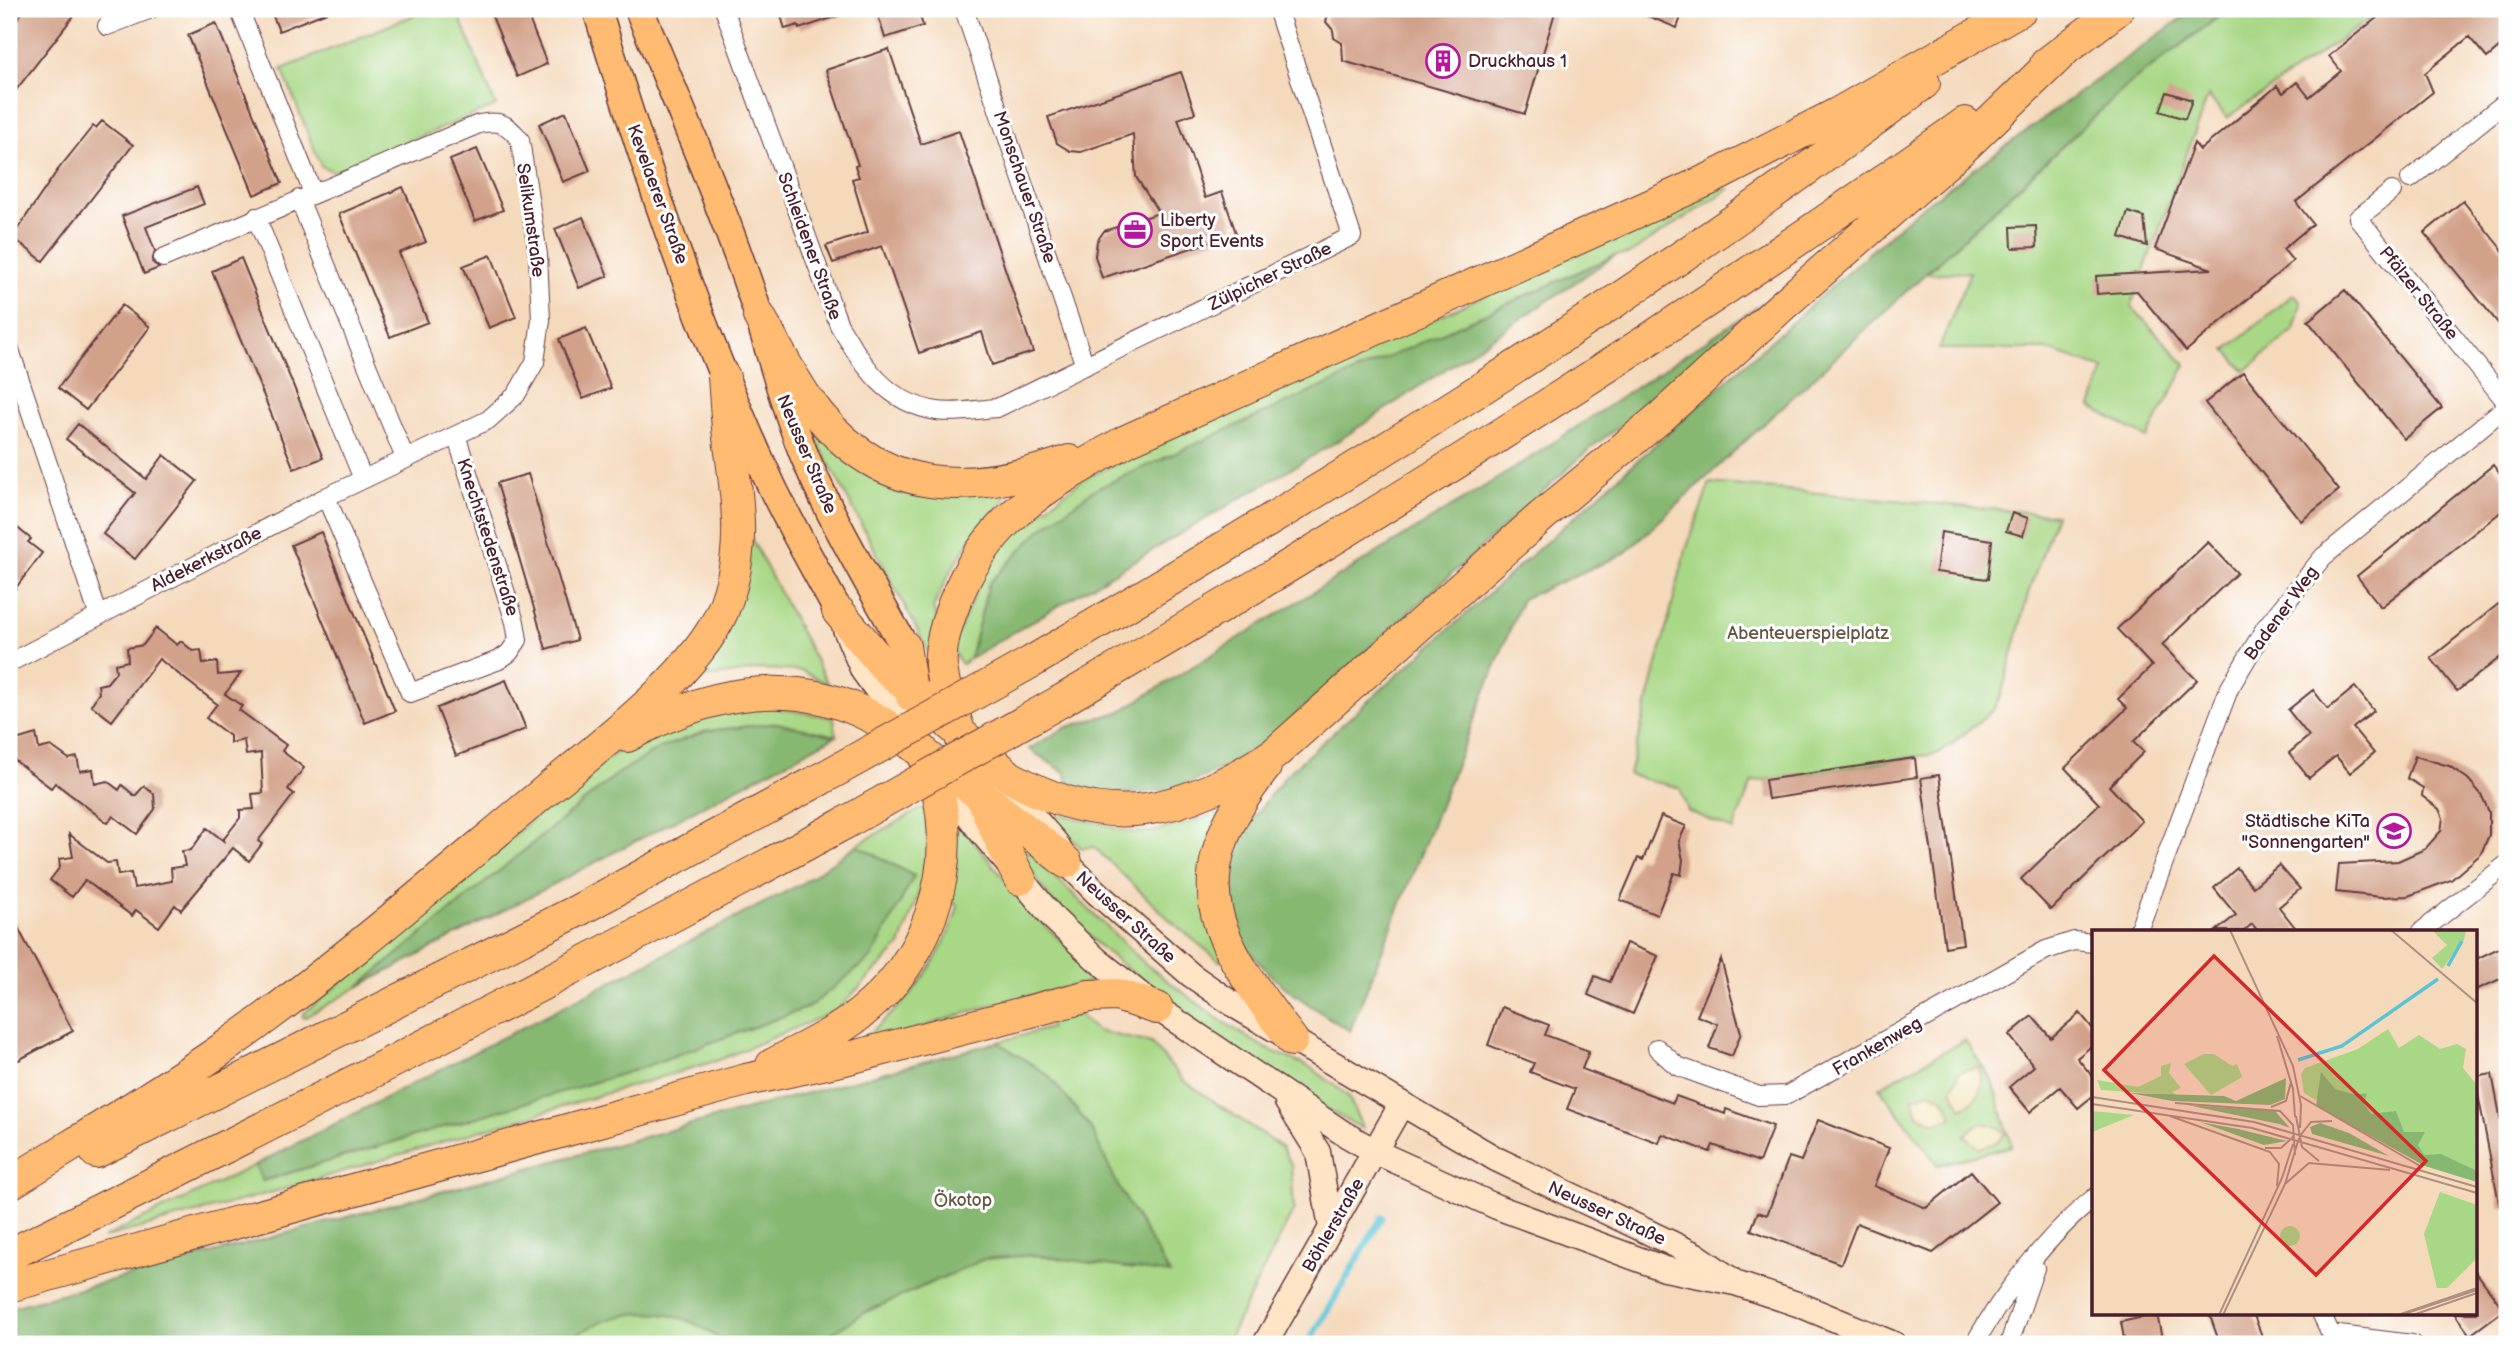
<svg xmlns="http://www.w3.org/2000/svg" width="2516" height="1353" font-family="'Balsamiq Sans',sans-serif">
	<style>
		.green { fill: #a8d785; stroke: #797b58; stroke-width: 2 }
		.forest { fill: #86b872; stroke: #686c4e; stroke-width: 2 }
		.sand { fill: #eeda9e; stroke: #9c7c64; stroke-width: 2 }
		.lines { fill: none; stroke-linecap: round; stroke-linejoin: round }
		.stream { stroke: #5ac4d5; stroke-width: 7 }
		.building { fill: #d1a189 }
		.street-casing { stroke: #643b41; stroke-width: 20 }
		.secondary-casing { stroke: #643b41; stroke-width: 27 }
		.primary-casing { stroke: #643b41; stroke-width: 31 }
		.highway-casing { stroke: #643b41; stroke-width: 34 }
		.street { stroke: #fff; stroke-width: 18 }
		.secondary { stroke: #ffe4c6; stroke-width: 24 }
		.primary { stroke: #febb71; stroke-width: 28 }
		.highway { stroke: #febb71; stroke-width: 32 }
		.highway-bridge-casing { stroke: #643b41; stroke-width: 34; stroke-linecap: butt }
		.highway-bridge { stroke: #febb71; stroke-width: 32 }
		.labels { text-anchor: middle; stroke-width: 6; stroke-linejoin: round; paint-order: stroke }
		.poi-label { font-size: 18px; fill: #4a1f2b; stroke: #fff; text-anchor: start }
		.street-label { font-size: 18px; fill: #4a1f2b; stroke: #fff }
		.park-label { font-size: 18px; fill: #665646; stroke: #fff }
		.inset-river { fill: none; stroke: #5ac4d5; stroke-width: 3.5 }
		.inset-road { fill: none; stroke: #b08f81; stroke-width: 2 }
		.view { fill: #d62828; fill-opacity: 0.15; stroke: #d62828; stroke-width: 3.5 }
		.inset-edge { fill: none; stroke: #4a1f2b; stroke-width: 3.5 }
	</style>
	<rect width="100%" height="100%" fill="#fff"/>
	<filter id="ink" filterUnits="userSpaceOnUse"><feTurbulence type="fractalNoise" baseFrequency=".0143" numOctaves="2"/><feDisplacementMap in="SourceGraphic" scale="14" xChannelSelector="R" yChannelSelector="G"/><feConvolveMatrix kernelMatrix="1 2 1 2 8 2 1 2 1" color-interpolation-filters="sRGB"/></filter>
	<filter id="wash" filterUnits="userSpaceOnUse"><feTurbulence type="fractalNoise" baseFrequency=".00686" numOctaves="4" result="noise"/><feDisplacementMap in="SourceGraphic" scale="28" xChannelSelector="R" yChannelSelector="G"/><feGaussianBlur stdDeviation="1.57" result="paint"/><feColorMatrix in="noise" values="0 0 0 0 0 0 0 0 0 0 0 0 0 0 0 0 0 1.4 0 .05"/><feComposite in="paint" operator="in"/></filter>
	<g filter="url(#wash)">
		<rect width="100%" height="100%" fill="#f4d9bb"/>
		<path class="green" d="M429,9H456L496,106L334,172L321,166L282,69Z
			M2229,9H2384L2227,118L2208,96L2131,306L2186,365L2147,438L2091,407L2104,369L2045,349H1939L1970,272L1926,274L2129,84Z
			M1718,189H1729L1629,254L1616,255L1093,490L989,583L970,658L962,664L951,649L995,547L1083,479Z
			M2294,294L2301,303L2294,330L2245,371L2226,350Z
			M820,428L840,450L1003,491L1006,498C974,532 951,564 933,608L937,619L931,656L813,433Z
			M1710,483L2056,515L2028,594L2002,693L1993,710L1940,753L1752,782L1733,830L1688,811L1680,788L1629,775L1686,550Z
			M751,538L828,684L802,671L760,669L686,681Z
			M753,704L834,718L836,736L777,723L707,731L658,749L616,775L358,987L304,1018L302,1015L601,761L676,723Z
			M926,806L928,867L900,946L836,1011L719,1060L280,1190L103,1238L255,1165L263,1181L635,1070L809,1007L914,876L857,845Z
			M1223,812L1221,962L1173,923L1094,847L1081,848L1055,820L1057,814C1082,819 1097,822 1121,830C1147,839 1197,820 1223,812Z
			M958,821L1032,914L1103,979L985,1007L844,1052C900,1013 937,973 958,907L951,899Z
			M1021,848L1032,854L1144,963L1217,1018L1265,1048L1312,1068L1348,1096L1363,1129L1298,1094L1194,1023L1104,950L1052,902L1020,854Z
			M1076,1012L1097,1031L1151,1043L1184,1081L1281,1147L1291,1164L1294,1209L1226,1344H9V1308L1050,1028V1018Z
			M1965,1040L1992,1081L2012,1146L1938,1165L1879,1087Z"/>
		<path class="forest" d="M2194,9L2218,17L2129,84L1624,554L1522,599L1350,1031C1324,1015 1297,998 1274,978C1261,967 1254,952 1239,943C1223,858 1235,838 1288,773L1915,212Z
			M1616,255L1341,439L970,658L989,583L1039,531L1093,490Z
			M1802,277L1669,391L1593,446L1269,739C1198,787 1158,802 1072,789L1064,772L1029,749L1067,727L1119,712L1521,464Z
			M777,723L836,736L358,987L616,775L658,749L707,731Z
			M857,845L914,876L872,957L809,1007L635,1070L262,1181L255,1165L801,884Z
			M998,1042L1048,1075L1091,1128L1119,1188L1170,1274L1035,1255L984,1259L864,1313L815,1344H724C678,1300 610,1306 564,1344H9V1308Z"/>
		<path class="sand" d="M1978,1066C1986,1085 1981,1100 1961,1108L1952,1090L1959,1072Z
			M1929,1092L1944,1098L1953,1117L1936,1123L1918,1115L1912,1098Z
			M1985,1123L2000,1128L2006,1134L1998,1142L1980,1148L1964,1136L1976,1125Z"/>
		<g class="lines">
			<path class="stream" d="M1308,1344L1382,1217"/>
		</g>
		<g id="blocks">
			<path class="building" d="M25,9H79L9,99V29Z
				M270,9H332V10L279,31Z
				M489,9H525L547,64L517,77Z
				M779,9H849L850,12L799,29L798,25L785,29Z
				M876,9H918L923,26L885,38Z
				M1329,9H1556L1525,114L1343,61L1342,43L1334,38L1333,30L1326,22Z
				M1631,9H1684L1677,28Z
				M2388,9H2507V41L2487,58L2469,37L2425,73L2433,92L2296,202L2313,224L2283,249L2293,261L2186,351L2137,291L2097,294L2096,276L2212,269L2155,249L2194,143L2200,150L2277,86L2283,93L2297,82L2309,97L2341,71L2329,56Z
				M216,23L282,183L254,195L188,35Z
				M889,49L921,144L959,131L1033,352L992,365L982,332L919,353L882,246L833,263L826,246L868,232L852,179L859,177L855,166L858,165L826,70Z
				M1181,72L1195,113L1178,119L1196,170L1205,198L1222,192L1236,233L1102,278L1095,256L1097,241L1104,231L1159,213L1136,177L1133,134L1081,152L1070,151L1057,143L1048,117Z
				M2167,92L2192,100L2185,119L2160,111Z
				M566,112L590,171L563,182L539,124Z
				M102,121L133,145L43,261L12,237L57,171L93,126L96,128Z
				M477,149L503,210L475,221L450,160Z
				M197,187L204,204L146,227L155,251L152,262L159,268L144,274L122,216Z
				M403,187L426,242L399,253L428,322L390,337L339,214Z
				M2463,201L2507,256V334L2424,233Z
				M2128,212L2144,217L2147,246L2120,237Z
				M583,217L608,276L579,288L555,229Z
				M2036,226L2037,247L2012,248L2011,227Z
				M491,255L516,317L489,328L463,266Z
				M241,258L323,458L294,469L212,271Z
				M2345,290L2442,408L2404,439L2308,321Z
				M122,305L150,327L86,410L58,388Z
				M586,328L611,388L583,399L559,339Z
				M2243,372L2339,490L2301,521L2205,403Z
				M78,424L146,479L164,455L197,481L135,559L103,534L135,493L66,439Z
				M2493,465L2507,483V507L2381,607L2357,576Z
				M528,474L577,640L546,649L497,483Z
				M2012,513L2028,518L2023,536L2006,531Z
				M9,521L31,539L28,542L42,553L9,597Z
				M321,532L395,711L365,723L291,545Z
				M1941,532L1992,540L1988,579L1936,572Z
				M2208,542L2237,573L2162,645L2197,680L2133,742L2144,752L2109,786L2142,821L2051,910L2021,879L2099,804L2065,768L2127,708L2118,699L2152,666L2117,629Z
				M2507,597V652L2457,691L2431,658Z
				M156,628L177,645L181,641L193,651L201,650L203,664L217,662L218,675L241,673L225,694L242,706L239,710L286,745L282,751L304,768L288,789L294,794L258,841L262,844L249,861L233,848L181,910L175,905L159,927L136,910L132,916L85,880L72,897L50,880L60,867L59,859L73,857L69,834L107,863L116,862L118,875L131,873L134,888L172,881L171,868L185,866L182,851L191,850L207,828L225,842L223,840L240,818V810L254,809L252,794L263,793L261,753L246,755L244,740L230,743V736L206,718L217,704L159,659L112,721L91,705L99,693L98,685L107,683L116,672L115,664L128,661L127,648L143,645Z
				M506,680L526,729L456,756L437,708Z
				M2355,687L2374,711L2353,728L2374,753L2350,773L2336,756L2309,778L2289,753L2309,736L2288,710L2313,690L2328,709Z
				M36,734L39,749L51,746L69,759L77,757L80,771L93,769L95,784L107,781L119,790L122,785L135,796L144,786L154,794L155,809L137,834L113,816L108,823L55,783L51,788L9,756V742Z
				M2415,756L2449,766L2468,779L2481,794L2489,812V835L2481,854L2451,880L2408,896L2381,897L2336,892L2339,864L2398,861L2425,849L2441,831L2443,818L2439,809L2422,796L2423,788L2407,778Z
				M1915,758L1917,777L1768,799L1765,780Z
				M1939,775L1963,944L1945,947L1921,778Z
				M1661,816L1686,826L1679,841L1683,860L1681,875L1674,873L1657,915L1620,900L1638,858L1643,860Z
				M2279,865L2300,889L2279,907L2298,931H2258L2252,924L2244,931H2216L2236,915L2214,888L2237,868L2253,887Z
				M9,911L73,1031L9,1065Z
				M1626,943L1658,956L1633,1014L1588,995L1595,976L1610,982Z
				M2507,944V976L2476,990V959Z
				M1721,959L1741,1033L1732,1056L1709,1048L1718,1024L1697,1016Z
				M1502,1007L1549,1025L1545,1035L1589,1051L1582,1069L1673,1103L1676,1096L1725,1114L1726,1109L1773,1126L1759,1162L1713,1145L1710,1152L1662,1134L1659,1143L1567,1109L1575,1089L1530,1072L1534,1063L1488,1045Z
				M2080,1013L2094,1030V1044L2077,1058L2094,1078V1095L2078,1108L2060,1087L2030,1112L2009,1087L2034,1066L2009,1035L2032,1016L2051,1038Z
				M2492,1074L2507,1152V1207L2500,1208L2476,1084V1077Z
				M1818,1120L1889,1148L1874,1186L1926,1208L1971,1171L1997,1202L1933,1253L1857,1223L1841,1264L1751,1230L1758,1212L1767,1215L1789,1157L1801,1161Z
				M2476,1272L2504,1310L2470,1335L2454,1313H2476Z
				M2209,1313H2253L2265,1344H2220Z
				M2157,1314L2163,1344H2125L2121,1322Z"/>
		</g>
	</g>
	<g filter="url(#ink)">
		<use href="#blocks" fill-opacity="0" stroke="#643b41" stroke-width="2"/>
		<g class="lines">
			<g class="street-casing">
				<path id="street" d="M239,9L313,193
					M724,9L839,325C864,366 886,403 937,411C956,414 979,409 997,408L1352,236L1277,9
					M964,9L1085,366
					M107,26L151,9
					M2410,179L2507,101
					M2392,191L2358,218L2507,403
					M299,199L405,458
					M256,217L363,479
					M9,347L98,614
					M326,497L410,693L499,660L509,653L518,640L515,622L456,435
					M9,663L326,497L488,420L516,395L535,362L541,320L538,255L520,140C507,123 499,120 479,124L163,258
					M2138,931L2229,689L2265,628L2323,557L2507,406
					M2422,931L2507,864
					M1657,1048L1677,1066L1759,1096L1787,1095L2046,950L2074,941L2094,943
					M2321,1313L2331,1334L2412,1344
					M1974,1344C2003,1294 2048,1234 2094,1198
					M2009,1344L2035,1268"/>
			</g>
			<g class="secondary-casing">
				<path id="secondary" d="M845,629L863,671L912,738
					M935,770L977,827L1055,920L1096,959L1157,1008L1343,1133L1376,1152L1497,1207L1665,1269L1735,1283L1800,1305L1894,1344
					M995,773L1056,843L1066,862L1097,893L1191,975L1237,1007L1496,1159L1696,1255L1732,1280
					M1287,1102L1318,1152L1331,1228
					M1265,1344L1401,1105"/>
			</g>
			<g class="primary-casing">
				<path id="primary" d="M597,9C646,171 701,335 773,489C793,530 816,570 838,611
					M639,9C681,110 725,212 759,316C774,364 786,411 805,457C833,523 870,584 904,646"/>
			</g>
			<g class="highway-casing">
				<path id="highway" d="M2046,64L2118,9
					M759,316C775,344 789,373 807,399C876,497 966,497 1069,461
					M838,611L884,666L1010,777C1110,834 1183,813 1274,754L1542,516L1662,416L1783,305L1963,148L2063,52
					M904,646L912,696
					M1033,661C1338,482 1642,296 1924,83
					M1061,701C1371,521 1673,332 1965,123
					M627,736C703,694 789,674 870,716C894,728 913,746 935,762C980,794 1023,827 1066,862
					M1265,767C1176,882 1214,938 1292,1040
					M1020,879C995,833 976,787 961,737C954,714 943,690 941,666C939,646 947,622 954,604C987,516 1049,485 1126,441L1712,178L1837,114L2021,9
					M772,1065C801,1049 833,1035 860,1014C926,962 956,877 939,795C936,779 927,765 922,750
					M96,1152L577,911L819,780
					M9,1184C81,1139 155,1096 225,1047C336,969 439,879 543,793C597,748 695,675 722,612C745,558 739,509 731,452C727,427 726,402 724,377
					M9,1255C290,1116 569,973 845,823
					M9,1286L746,1080L845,1059L1089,996L1117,995L1157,1008"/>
			</g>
			<use href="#street" class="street"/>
			<use href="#secondary" class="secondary"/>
			<use href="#primary" class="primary"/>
			<use href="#highway" class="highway"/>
			<g class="highway-bridge-casing">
				<path id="highway-bridge" d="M819,780L1033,661
					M845,823L1061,701"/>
			</g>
			<use href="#highway-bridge" class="highway-bridge"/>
		</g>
	</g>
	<defs>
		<g id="building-ring" transform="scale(1.75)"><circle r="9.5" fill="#fff" stroke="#b5179e" stroke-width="1.5"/><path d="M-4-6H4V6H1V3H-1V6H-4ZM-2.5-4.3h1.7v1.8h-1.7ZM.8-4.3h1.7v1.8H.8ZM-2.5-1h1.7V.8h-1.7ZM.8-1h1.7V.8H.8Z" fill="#b5179e"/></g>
		<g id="office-ring" transform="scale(1.75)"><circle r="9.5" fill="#fff" stroke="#b5179e" stroke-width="1.5"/><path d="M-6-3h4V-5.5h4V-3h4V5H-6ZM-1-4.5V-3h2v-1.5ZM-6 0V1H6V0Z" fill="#b5179e"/></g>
		<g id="school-ring" transform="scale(1.75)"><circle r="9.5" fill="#fff" stroke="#b5179e" stroke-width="1.5"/><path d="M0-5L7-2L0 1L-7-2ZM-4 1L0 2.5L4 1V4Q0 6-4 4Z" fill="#b5179e"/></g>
	</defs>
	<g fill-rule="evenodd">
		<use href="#building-ring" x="1443" y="61"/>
		<use href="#office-ring" x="1135" y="230"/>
		<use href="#school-ring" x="2394" y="831"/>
	</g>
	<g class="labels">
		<g class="poi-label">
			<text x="1468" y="67">Druckhaus 1</text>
			<text x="1160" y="226">Liberty<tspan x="1160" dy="21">Sport Events</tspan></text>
			<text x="2370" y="827" text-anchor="end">Städtische KiTa<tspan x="2370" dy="21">"Sonnengarten"</tspan></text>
		</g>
		<g class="street-label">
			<text transform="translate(1025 187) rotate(71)" y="6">Monschauer Straße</text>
			<text transform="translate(658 194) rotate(70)" y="6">Kevelaerer Straße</text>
			<text transform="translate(531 220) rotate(82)" y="6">Selikumstraße</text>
			<text transform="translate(810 246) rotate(70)" y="6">Schleidener Straße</text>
			<text transform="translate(1270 276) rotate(-26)" y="6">Zülpicher Straße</text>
			<text transform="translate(2419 293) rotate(51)" y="6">Pfälzer Straße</text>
			<text transform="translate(807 454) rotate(67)" y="6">Neusser Straße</text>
			<text transform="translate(488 537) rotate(72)" y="6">Knechtstedenstraße</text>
			<text transform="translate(206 559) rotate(-27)" y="6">Aldekerkstraße</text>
			<text transform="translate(2281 613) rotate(-54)" y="6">Badener Weg</text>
			<text transform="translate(1126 917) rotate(42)" y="6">Neusser Straße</text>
			<text transform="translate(1877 1046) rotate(-30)" y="6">Frankenweg</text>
			<text transform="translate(1607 1213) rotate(25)" y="6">Neusser Straße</text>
			<text transform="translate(1333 1225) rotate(-60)" y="6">Böhlerstraße</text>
		</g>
		<g class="park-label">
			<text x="1808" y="639">Abenteuerspielplatz</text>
			<text x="963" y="1206">Ökotop</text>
		</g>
	</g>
	<g transform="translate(2092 930)">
		<rect width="385" height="385" fill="#f4d9bb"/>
		<path d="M340,0H374L372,10L350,39L340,28L355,15ZM296,99L307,118L327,105L348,119L365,114L374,119L371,138L385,155V252L333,236L212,163L209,144L213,138L266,119ZM112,124H122L140,136L145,134L150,147L119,165L92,134ZM79,133L77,143L89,158L80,162L84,165L9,160L5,150L46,157L69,146V136ZM0,181L42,185L0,202ZM348,262L385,275V328L355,358H345L332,304ZM188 306a10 10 0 1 1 20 0a10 10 0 1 1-20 0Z" fill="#a8d785"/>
		<path d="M229,142L243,159L264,165L275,163L272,174L279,184L304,181L312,202H333L326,215L332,225L349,224L383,240L385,252L333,236L224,176ZM194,148L193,169L178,175L80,171L38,163L132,166L144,171ZM95,175L183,181L198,198L187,194ZM108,192L146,199L195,211L172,215ZM228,193L257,203L297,226L220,204L218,197Z" fill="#86b872"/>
		<path class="inset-river" d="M356,36L370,11M206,130L250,116L346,49"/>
		<path class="inset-road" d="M138,0L201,136L209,175L208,198M299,0L385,73M185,106L201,159L203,187M208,166L328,236M0,167L162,192L385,257M83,173L188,181L201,195L203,225M0,174L160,198L385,263M179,177L194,171L199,152M78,186L178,222L187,234L185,256M204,186L210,217L227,231M207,207L219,192L240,191M173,218H189L202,206M193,254L217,233L298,240M127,385L190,248L201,214M131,385L193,254L207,208M306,385L385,358M309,385L385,360M321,385L385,363"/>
		<path class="view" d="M122,26L334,231L224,345L12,140Z"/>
		<rect width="385" height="385" class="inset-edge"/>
	</g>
	<rect width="2516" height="1353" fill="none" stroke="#fff" stroke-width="35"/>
</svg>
